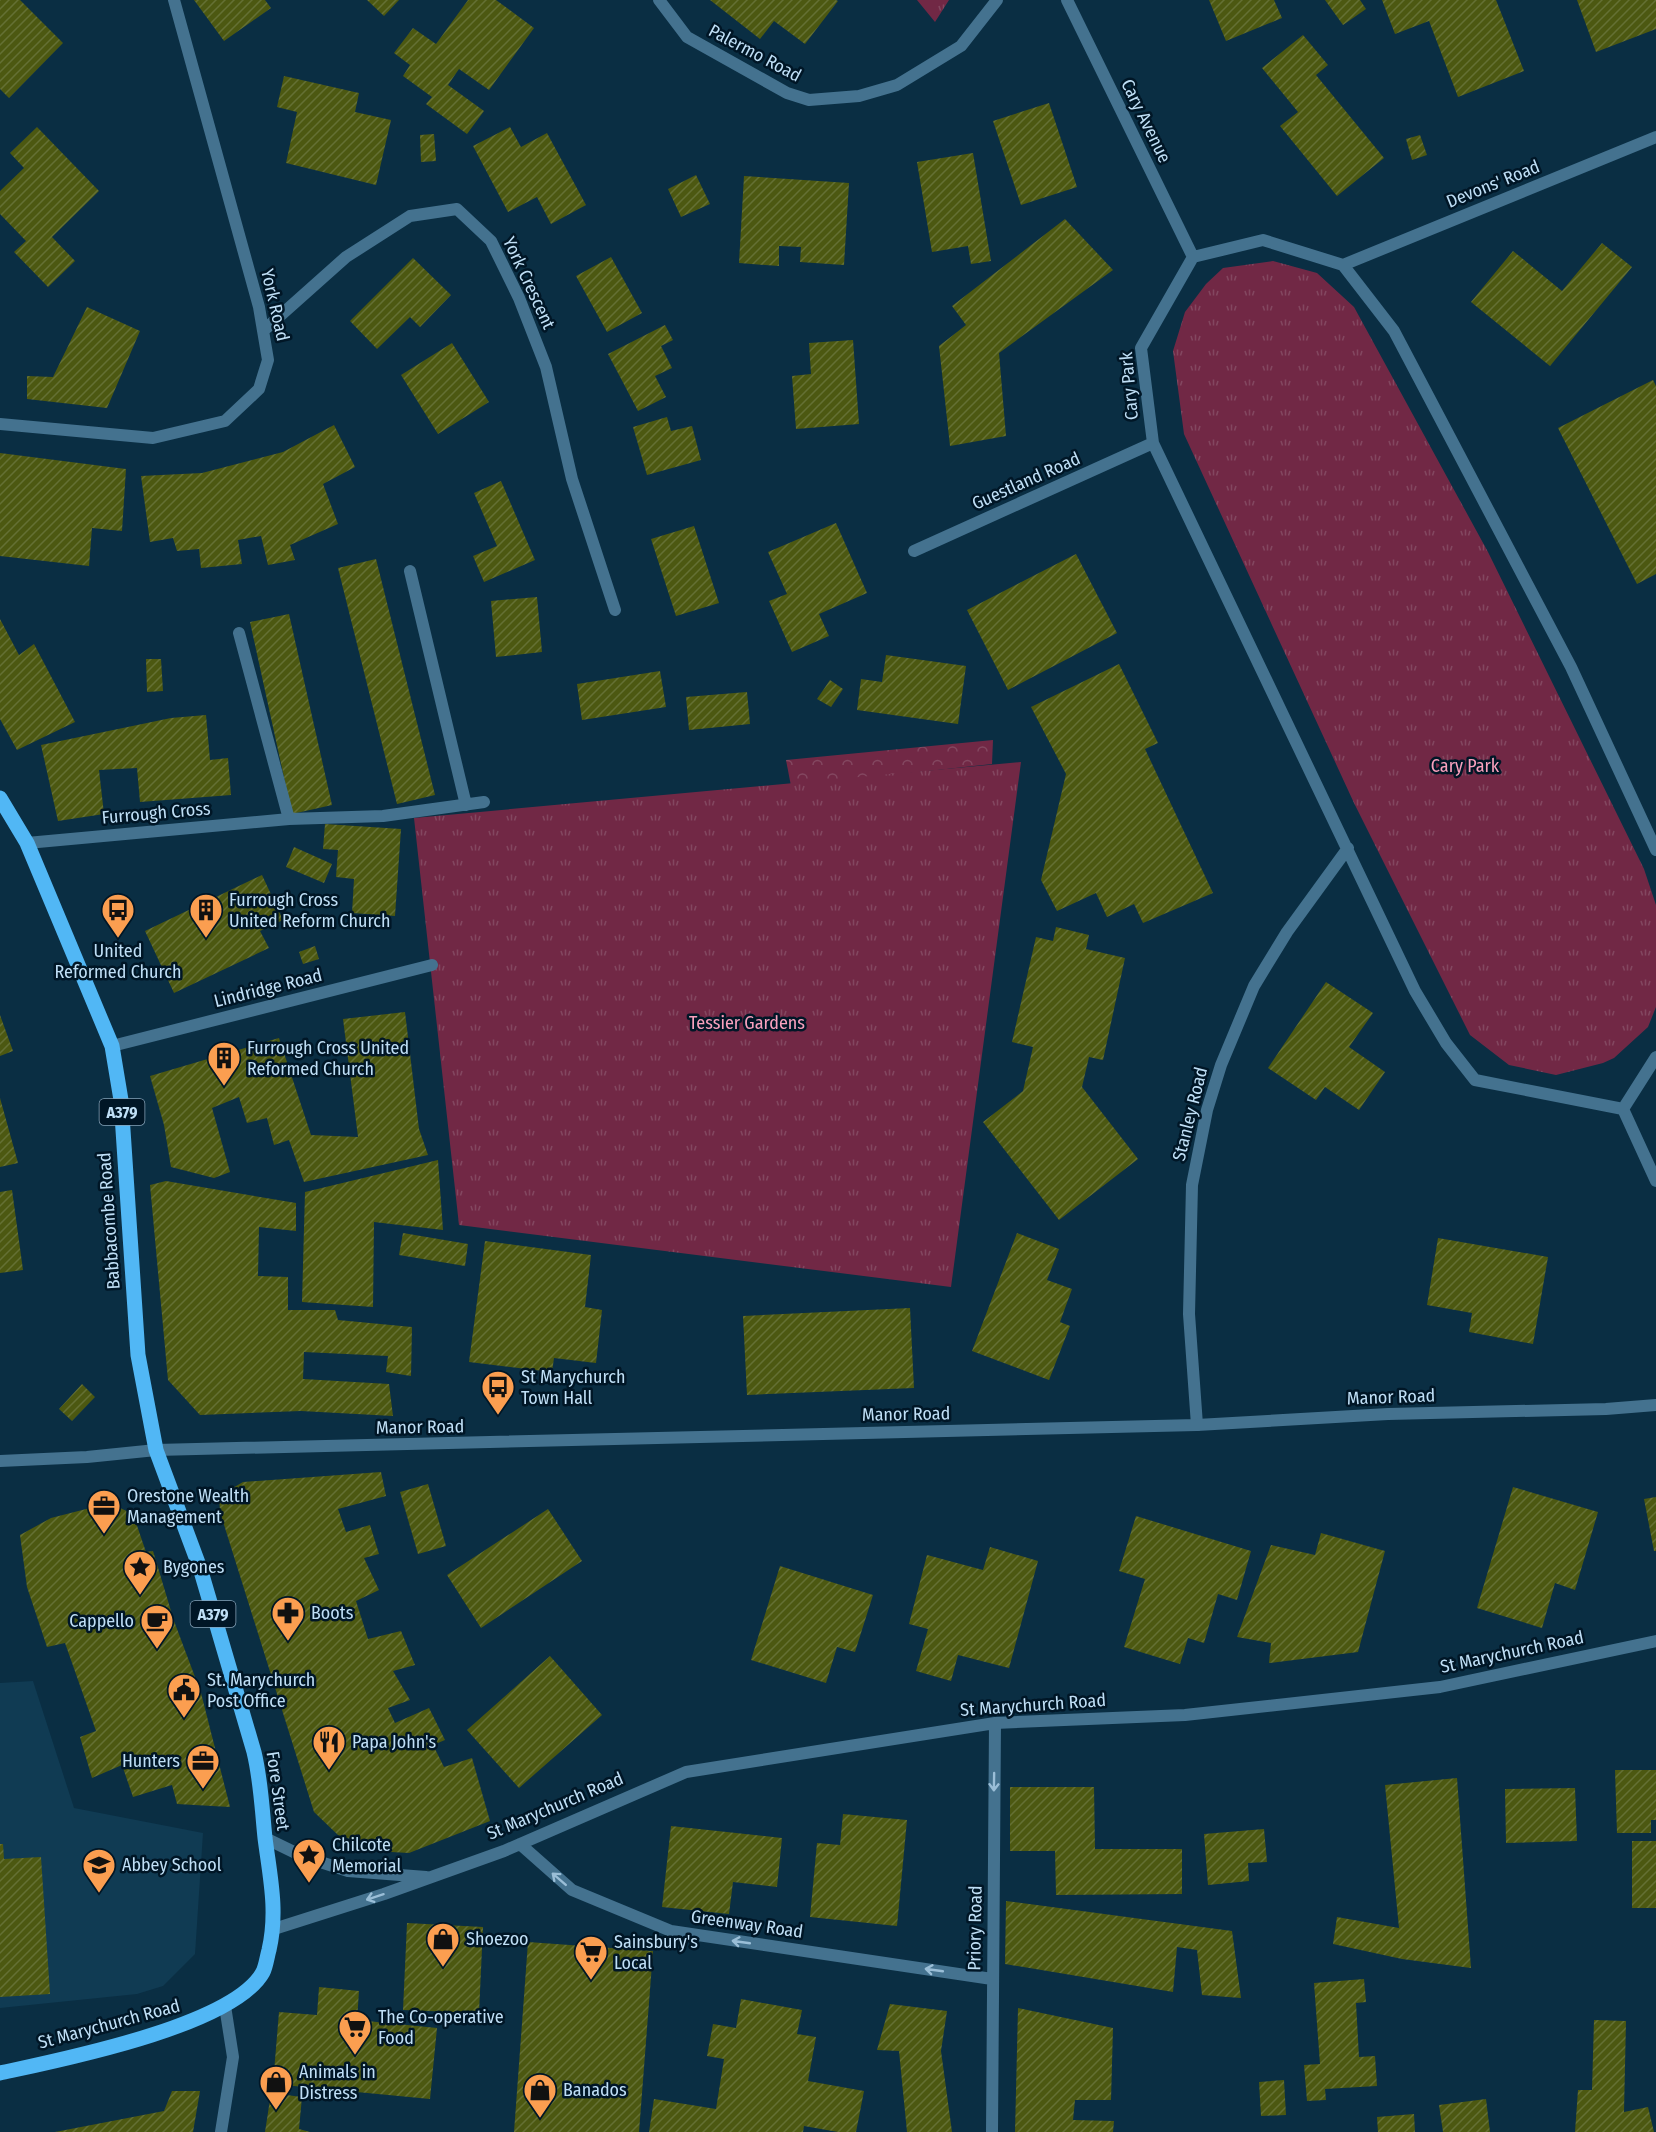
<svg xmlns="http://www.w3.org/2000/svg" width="1656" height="2132" font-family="'Fira Sans Condensed',sans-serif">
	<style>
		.built { fill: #103b53 }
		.forest { fill: url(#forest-crowns) }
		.park { fill: url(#park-tufts) }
		.building { fill: url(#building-hatch) }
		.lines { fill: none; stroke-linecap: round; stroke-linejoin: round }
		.minor { stroke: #44728f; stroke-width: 12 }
		.tertiary { stroke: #44728f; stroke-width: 12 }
		.primary { stroke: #51b7f5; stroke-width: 15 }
		.oneway { stroke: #9abed7 }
		.labels { text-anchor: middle; stroke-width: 5; stroke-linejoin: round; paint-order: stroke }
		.shield { fill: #001626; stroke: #86a3b8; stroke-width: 1.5 }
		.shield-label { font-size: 16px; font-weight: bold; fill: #bfdff6 }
		.street-label { font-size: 18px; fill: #bfdff6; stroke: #001626 }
		.park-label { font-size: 18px; fill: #f9a1be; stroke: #001626 }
		.poi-label { font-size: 18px; fill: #bfdff6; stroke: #001626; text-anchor: start }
	</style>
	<defs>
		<pattern id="forest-crowns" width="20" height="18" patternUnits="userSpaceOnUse" patternTransform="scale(1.5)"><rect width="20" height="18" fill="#712845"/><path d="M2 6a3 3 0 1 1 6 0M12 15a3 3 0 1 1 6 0" fill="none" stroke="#834760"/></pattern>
		<pattern id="park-tufts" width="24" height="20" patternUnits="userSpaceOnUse" patternTransform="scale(1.5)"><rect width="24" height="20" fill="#712845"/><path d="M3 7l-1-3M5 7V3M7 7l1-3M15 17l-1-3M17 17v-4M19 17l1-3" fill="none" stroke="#834760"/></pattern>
		<pattern id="building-hatch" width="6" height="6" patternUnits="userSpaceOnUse" patternTransform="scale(1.5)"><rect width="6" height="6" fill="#4c5811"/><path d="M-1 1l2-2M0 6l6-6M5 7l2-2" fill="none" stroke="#647034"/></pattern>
	</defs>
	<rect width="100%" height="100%" fill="#0a2e43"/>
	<path class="built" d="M33,1681L74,1808L203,1833L195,1954L163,1986L137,1994L0,2008V1683Z"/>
	<path class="forest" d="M993,740L992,764L791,786L786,760Z"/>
	<path class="park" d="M917,0H949L935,22Z
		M1273,261L1317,273L1354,307L1488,552L1644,869L1656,905V1007L1648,1027L1614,1058L1603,1063L1556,1075L1509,1065L1470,1035L1354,803L1184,434L1173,351L1185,312L1206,284L1223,268Z
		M1021,762L951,1287L459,1225L414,818Z"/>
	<path class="building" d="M0,0H20L63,43L9,98L0,89Z
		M194,0H265L271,8L224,41Z
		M367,0H399L384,16Z
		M468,0H496L534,28L489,90L459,69L448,85L484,111L467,134L426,104L432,97L403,76L410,65L394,53L413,28L436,44Z
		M710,0H836L838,1L805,44L774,21L760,39Z
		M1209,0H1274L1282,18L1226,41Z
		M1325,0H1360L1366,9L1343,25Z
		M1382,0H1496L1524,71L1458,97L1429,21L1395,34Z
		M1577,0H1656V29L1596,52Z
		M1303,35L1328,65L1316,75L1384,158L1337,196L1280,126L1298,112L1262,68Z
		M284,76L359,93L355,112L391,120L376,185L286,163L297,112L277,107Z
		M1049,103L1077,187L1021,205L993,121Z
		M37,127L99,191L52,237L75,261L48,287L14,252L26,241L0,214V191L24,168L10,153Z
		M510,127L521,147L547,133L586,205L551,224L537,197L508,212L473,146Z
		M434,134L436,161L421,162L420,135Z
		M1420,135L1427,155L1412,160L1406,139Z
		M973,153L991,261L971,264L968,246L932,252L917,162Z
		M696,175L710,204L681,217L668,189Z
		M744,176L849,183L844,265L800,262L801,247L779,246V266L739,263Z
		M1065,219L1113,270L999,353L1006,436L950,446L939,346L966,325L952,306Z
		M1602,243L1632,267L1550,366L1471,302L1513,251L1562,291Z
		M611,257L642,313L607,332L576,276Z
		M413,258L451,295L420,327L410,317L377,349L350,321Z
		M87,307L140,331L107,408L27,399V376L53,377Z
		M665,325L673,340L661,346L672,368L655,376L666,397L638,411L608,354Z
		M853,340L859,424L796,429L792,376L811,374L809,343Z
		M452,343L489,402L438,434L401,375Z
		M1653,380L1656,386V574L1637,584L1558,428Z
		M667,417L671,431L692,426L701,460L647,475L633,427Z
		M334,425L355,467L323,484L338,524L290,545L295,560L268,565L261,536L238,540L242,564L201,568L199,549L177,551L173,538L150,542L141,476L202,473L283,452Z
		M0,453L126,469L122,531L92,528L89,566L0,556Z
		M501,481L535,560L484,582L473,556L497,546L474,493Z
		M836,523L867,593L819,614L829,636L792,652L769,601L787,594L768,552Z
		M694,526L719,603L676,616L651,539Z
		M1076,554L1117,633L1008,690L967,610Z
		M376,559L435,795L397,804L338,568Z
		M537,597L542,652L496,657L491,601Z
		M289,614L332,805L292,814L250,622Z
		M0,619L19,655L34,644L75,722L17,750L0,719Z
		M886,655L966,666L958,724L857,710L861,679L882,682Z
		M146,659H161L163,691L147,692Z
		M1119,664L1158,743L1145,749L1213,893L1143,923L1134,904L1107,917L1096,893L1057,911L1041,880L1066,774L1031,707Z
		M660,671L666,707L582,720L577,684Z
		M830,680L843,689L831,707L817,699Z
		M747,692L750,724L689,730L686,697Z
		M206,715L210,760L228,758L231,795L140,802L137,768L99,770L104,814L58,821L41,745L171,718Z
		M325,824L401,829L395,916L352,913L354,879L336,877L338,850L323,849Z
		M294,847L332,864L324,883L286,867Z
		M262,875L283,920L260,931L269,948L174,993L145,931Z
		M1056,927L1089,935L1086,949L1125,958L1103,1060L1089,1057L1082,1087L1138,1159L1059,1220L983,1122L1023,1091L1033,1047L1012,1042L1036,937L1053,941Z
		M315,946L319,959L303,964L299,952Z
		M1326,982L1373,1013L1349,1047L1385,1072L1359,1110L1325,1087L1316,1100L1268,1068Z
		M405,1012L419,1129L428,1155L304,1182L289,1140L274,1145L267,1118L247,1123L239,1097L212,1108L230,1172L214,1178L171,1167L164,1125L150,1076L279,1038L311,1135L358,1137L343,1019Z
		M0,1015L13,1051L0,1056Z
		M0,1098L18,1163L0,1167Z
		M438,1160L443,1230L374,1222L373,1307L302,1302L305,1192Z
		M166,1181L296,1203V1231L259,1227L258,1276L288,1277V1310H335L338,1320L412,1327L411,1376L386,1372L388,1356L304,1352L303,1379L389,1384L393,1416L301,1411L200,1415L168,1380L150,1185Z
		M12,1190L23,1270L0,1273V1192Z
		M403,1233L468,1244L465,1266L399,1255Z
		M1017,1233L1059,1249L1047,1280L1072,1289L1060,1322L1070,1326L1049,1380L972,1351Z
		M1438,1238L1548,1257L1533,1344L1469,1332L1472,1313L1427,1305Z
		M485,1241L591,1255L585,1307L602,1310L596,1363L554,1358L552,1372L469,1362Z
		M910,1308L914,1388L747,1395L743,1316Z
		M82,1384L95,1397L72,1421L59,1409Z
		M381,1472L386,1496L338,1509L346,1532L370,1525L379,1554L364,1558L379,1590L356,1601L368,1639L401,1631L415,1665L393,1671L410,1700L388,1708L395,1723L429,1708L445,1740L433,1745L444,1767L472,1758L490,1821L409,1853L391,1852L338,1835L314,1812L220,1512L219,1496L243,1482Z
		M428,1484L446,1546L418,1554L400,1492Z
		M1513,1487L1598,1512L1575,1590L1555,1583L1542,1628L1477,1608Z
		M1656,1497V1551H1654L1644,1499Z
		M94,1507H118L133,1514L146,1552L153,1551L174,1621L201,1693L230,1807L177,1804L172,1785L133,1797L122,1765L92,1778L80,1737L96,1731L65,1643L47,1647L27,1587L20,1535L51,1518Z
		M548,1509L582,1561L481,1628L447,1575Z
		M1136,1516L1251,1551L1237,1600L1218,1594L1204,1643L1188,1638L1180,1664L1124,1647L1145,1579L1119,1571Z
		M1321,1533L1385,1551L1358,1652L1269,1663L1271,1643L1237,1637L1271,1545L1315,1555Z
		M990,1547L1038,1561L1009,1668L958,1655L951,1681L916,1671L928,1629L909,1624L927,1555L983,1570Z
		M780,1566L873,1595L855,1652L837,1647L826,1683L751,1660Z
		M550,1656L602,1715L519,1788L467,1730Z
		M1615,1770H1656V1820H1651V1833H1617Z
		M1457,1778L1471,1968L1402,1959L1333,1944L1337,1917L1399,1928L1385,1785Z
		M1010,1787H1094L1095,1849H1182V1894L1056,1895L1055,1851H1010Z
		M1575,1788L1577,1841L1506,1843L1505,1789Z
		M843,1814L907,1820L897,1926L810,1917L817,1843L840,1845Z
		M671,1826L782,1838L777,1887L733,1882L729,1914L662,1907Z
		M1264,1829L1267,1862L1248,1863L1249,1881L1208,1885L1204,1834Z
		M1632,1841H1656V1908H1632Z
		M0,1844H3L4,1859L41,1857L50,1994L0,1997Z
		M1006,1901L1232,1931L1241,1998L1202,1995L1197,1950L1177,1947L1173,1992L1005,1964Z
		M407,1923L483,1927L479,2013L403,2010Z
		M528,1942L653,1951L639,2132H514Z
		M1364,1979L1366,2002L1356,2003L1359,2057L1375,2056L1377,2086L1325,2089L1326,2100L1307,2101L1304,2065L1320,2064L1314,1983Z
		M319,1987L359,1991L357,2020L437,2028L430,2099L273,2084L279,2012L317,2015Z
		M741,1999L802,2010L797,2034L816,2037L808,2081L864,2091L856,2132H838L804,2126L803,2132H649L654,2099L716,2109L724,2059L707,2056L713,2024L736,2028Z
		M890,2004L947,2011L941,2051L952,2132H907L899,2051L877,2050Z
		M1018,2008L1113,2028L1111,2100H1075L1073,2120L1114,2121L1113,2132H1015Z
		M1594,2020L1626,2021L1624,2112L1648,2107L1654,2132H1575L1578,2090H1592Z
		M1284,2080L1286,2115L1261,2116L1259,2082Z
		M172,2091H200L193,2132H55L164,2111Z
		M271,2093L302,2097L299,2129L310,2132H265Z
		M1486,2099L1490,2132H1443L1439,2105Z
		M1414,2114L1415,2132H1378L1377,2117Z"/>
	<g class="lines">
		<path class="minor" d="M659,0L687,37L787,93L809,100L859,96L897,85L961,46L997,0
			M1067,0L1193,257
			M1343,265L1656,137
			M263,331L346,257L410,216L457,209L491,241L519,298L546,367L572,479L615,610
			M0,424L153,438L225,421L259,389L268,360L259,307L174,0
			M914,551L1153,443
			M410,571L466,805
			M239,633L289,819
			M27,843L289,819L383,816L484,802
			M112,1046L432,965
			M1623,1109L1475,1080L1446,1043L1415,991L1153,443L1141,348L1193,257L1263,240L1343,265L1394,331L1571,667L1656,850
			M1623,1109L1656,1181
			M1623,1109L1656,1057
			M1197,1425L1189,1314L1192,1185L1207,1110L1221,1065L1254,986L1287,932L1348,848
			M0,1461L87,1457L156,1450
			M265,1838L302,1856L348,1871L426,1877
			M520,1844L572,1890L671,1931L992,1979
			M274,1929L384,1894L504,1851L686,1772L995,1723L1185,1715L1440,1687L1656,1641
			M221,2132L233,2057L225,2006
			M992,2132L995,1723"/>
		<path class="tertiary" d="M156,1450L1197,1425L1388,1414L1606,1409L1656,1405"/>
		<path class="primary" d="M0,798L27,843L112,1046L121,1100L138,1355L156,1450L200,1568L254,1752C261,1781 262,1809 265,1838C270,1877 278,1911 269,1950C267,1957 266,1966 263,1972C233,2026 60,2060 0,2073"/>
	</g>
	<defs><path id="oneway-shaft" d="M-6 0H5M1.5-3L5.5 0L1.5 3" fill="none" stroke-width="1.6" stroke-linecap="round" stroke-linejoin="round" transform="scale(1.5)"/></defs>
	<g class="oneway">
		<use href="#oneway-shaft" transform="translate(994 1782) rotate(91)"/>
		<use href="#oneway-shaft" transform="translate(559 1879) rotate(-139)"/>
		<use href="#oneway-shaft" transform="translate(375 1897) rotate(162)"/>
		<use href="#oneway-shaft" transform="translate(741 1942) rotate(-172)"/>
		<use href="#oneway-shaft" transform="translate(934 1970) rotate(-172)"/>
	</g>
	<defs>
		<g id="bus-pin" transform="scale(1.725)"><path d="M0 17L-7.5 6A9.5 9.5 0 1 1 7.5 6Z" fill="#fb9e50" stroke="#001626"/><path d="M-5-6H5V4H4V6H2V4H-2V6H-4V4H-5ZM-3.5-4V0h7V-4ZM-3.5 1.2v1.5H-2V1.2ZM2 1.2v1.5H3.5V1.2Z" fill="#111"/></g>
		<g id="building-pin" transform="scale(1.725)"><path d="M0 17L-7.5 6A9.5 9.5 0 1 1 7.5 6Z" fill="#fb9e50" stroke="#001626"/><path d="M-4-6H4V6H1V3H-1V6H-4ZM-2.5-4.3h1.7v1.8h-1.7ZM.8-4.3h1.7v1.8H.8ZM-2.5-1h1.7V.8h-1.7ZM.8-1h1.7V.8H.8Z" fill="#111"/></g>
		<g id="office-pin" transform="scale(1.725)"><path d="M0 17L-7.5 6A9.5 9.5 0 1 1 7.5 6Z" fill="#fb9e50" stroke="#001626"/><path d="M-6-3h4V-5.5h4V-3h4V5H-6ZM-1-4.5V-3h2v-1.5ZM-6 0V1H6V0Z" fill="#111"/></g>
		<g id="sight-pin" transform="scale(1.725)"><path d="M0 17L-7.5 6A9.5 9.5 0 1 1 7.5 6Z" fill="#fb9e50" stroke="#001626"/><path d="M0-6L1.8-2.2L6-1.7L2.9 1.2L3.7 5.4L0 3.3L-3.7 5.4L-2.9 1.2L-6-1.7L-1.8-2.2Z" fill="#111"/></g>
		<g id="pharmacy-pin" transform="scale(1.725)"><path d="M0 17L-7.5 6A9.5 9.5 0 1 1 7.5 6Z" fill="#fb9e50" stroke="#001626"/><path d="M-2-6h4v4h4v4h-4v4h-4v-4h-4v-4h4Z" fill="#111"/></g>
		<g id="cafe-pin" transform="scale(1.725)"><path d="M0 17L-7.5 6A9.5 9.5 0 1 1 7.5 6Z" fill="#fb9e50" stroke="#001626"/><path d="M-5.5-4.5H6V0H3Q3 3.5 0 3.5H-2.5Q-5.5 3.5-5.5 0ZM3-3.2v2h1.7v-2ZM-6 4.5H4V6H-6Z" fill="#111"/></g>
		<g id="civic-pin" transform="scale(1.725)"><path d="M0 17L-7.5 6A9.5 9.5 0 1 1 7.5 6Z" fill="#fb9e50" stroke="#001626"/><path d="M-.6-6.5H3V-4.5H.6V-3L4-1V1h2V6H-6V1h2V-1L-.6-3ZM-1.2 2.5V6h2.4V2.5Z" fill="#111"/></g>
		<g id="restaurant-pin" transform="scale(1.725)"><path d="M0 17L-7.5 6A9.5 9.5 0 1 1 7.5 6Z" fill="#fb9e50" stroke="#001626"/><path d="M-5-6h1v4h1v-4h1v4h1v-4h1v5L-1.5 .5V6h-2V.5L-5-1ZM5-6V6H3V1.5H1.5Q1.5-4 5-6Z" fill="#111"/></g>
		<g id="school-pin" transform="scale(1.725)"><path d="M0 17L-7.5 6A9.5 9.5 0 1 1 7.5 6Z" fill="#fb9e50" stroke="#001626"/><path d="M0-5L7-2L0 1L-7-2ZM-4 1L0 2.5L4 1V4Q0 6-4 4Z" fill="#111"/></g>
		<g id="shop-pin" transform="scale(1.725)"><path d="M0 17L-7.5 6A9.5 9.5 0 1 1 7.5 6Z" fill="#fb9e50" stroke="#001626"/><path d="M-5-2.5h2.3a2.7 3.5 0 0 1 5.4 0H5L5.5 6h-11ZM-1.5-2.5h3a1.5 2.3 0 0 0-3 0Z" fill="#111"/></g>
		<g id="supermarket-pin" transform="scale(1.725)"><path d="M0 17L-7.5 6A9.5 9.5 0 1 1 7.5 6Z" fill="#fb9e50" stroke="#001626"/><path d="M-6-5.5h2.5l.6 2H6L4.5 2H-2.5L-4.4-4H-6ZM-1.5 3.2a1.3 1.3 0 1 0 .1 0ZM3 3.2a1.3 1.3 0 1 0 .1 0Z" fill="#111"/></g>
	</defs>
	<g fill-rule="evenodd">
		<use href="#bus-pin" x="118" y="910"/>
		<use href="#building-pin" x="206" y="910"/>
		<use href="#building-pin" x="224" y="1058"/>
		<use href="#bus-pin" x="498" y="1387"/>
		<use href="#office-pin" x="104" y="1506"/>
		<use href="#sight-pin" x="140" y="1567"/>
		<use href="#pharmacy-pin" x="288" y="1613"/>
		<use href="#cafe-pin" x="157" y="1621"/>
		<use href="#civic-pin" x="184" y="1690"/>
		<use href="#restaurant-pin" x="329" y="1742"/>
		<use href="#office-pin" x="203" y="1761"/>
		<use href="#sight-pin" x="309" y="1855"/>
		<use href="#school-pin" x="99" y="1865"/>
		<use href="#shop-pin" x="443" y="1939"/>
		<use href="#supermarket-pin" x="591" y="1952"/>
		<use href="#supermarket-pin" x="355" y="2027"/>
		<use href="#shop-pin" x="276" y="2082"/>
		<use href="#shop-pin" x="540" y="2090"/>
	</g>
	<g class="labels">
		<g class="shield">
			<rect x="99.5" y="1099" width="45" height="26" rx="4.5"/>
			<rect x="190.5" y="1601" width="45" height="26" rx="4.5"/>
		</g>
		<g class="shield-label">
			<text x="122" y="1118">A379</text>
			<text x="213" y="1620">A379</text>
		</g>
		<g class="street-label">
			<text transform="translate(755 53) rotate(28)" y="6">Palermo Road</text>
			<text transform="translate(1146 121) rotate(64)" y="6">Cary Avenue</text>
			<text transform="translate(1493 184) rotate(-22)" y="6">Devons' Road</text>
			<text transform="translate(529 283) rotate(65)" y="6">York Crescent</text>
			<text transform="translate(275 305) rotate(77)" y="6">York Road</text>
			<text transform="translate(1129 386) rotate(-95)" y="6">Cary Park</text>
			<text transform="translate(1026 481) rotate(-24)" y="6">Guestland Road</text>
			<text transform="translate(156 813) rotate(-5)" y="6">Furrough Cross</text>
			<text transform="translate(268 988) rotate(-14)" y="6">Lindridge Road</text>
			<text transform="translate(1190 1114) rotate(-76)" y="6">Stanley Road</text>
			<text transform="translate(109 1221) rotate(-94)" y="6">Babbacombe Road</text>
			<text transform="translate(1391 1397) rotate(-2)" y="6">Manor Road</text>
			<text transform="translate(906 1414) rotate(-1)" y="6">Manor Road</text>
			<text transform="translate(420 1427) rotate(-1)" y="6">Manor Road</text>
			<text transform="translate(1512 1652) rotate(-12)" y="6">St Marychurch Road</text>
			<text transform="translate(1033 1705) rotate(-4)" y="6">St Marychurch Road</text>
			<text transform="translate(278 1791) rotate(82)" y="6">Fore Street</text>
			<text transform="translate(555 1806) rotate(-23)" y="6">St Marychurch Road</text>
			<text transform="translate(747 1924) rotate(8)" y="6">Greenway Road</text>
			<text transform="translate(975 1928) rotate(-89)" y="6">Priory Road</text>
			<text transform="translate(109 2024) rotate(-15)" y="6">St Marychurch Road</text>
		</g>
		<g class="park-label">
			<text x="1465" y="772">Cary Park</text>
			<text x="747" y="1029">Tessier Gardens</text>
		</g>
		<g class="poi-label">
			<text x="229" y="906">Furrough Cross<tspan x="229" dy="21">United Reform Church</tspan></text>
			<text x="118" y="957" text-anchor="middle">United<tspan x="118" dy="21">Reformed Church</tspan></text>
			<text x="247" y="1054">Furrough Cross United<tspan x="247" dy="21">Reformed Church</tspan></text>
			<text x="521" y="1383">St Marychurch<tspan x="521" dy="21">Town Hall</tspan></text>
			<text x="127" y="1502">Orestone Wealth<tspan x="127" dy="21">Management</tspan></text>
			<text x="163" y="1573">Bygones</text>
			<text x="311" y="1619">Boots</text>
			<text x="134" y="1627" text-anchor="end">Cappello</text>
			<text x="207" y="1686">St. Marychurch<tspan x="207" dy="21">Post Office</tspan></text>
			<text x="352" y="1748">Papa John's</text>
			<text x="180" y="1767" text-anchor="end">Hunters</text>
			<text x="332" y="1851">Chilcote<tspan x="332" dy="21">Memorial</tspan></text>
			<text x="122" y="1871">Abbey School</text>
			<text x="466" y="1945">Shoezoo</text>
			<text x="614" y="1948">Sainsbury's<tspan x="614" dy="21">Local</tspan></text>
			<text x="378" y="2023">The Co-operative<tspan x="378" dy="21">Food</tspan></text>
			<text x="299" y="2078">Animals in<tspan x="299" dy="21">Distress</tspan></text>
			<text x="563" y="2096">Banados</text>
		</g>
	</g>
</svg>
